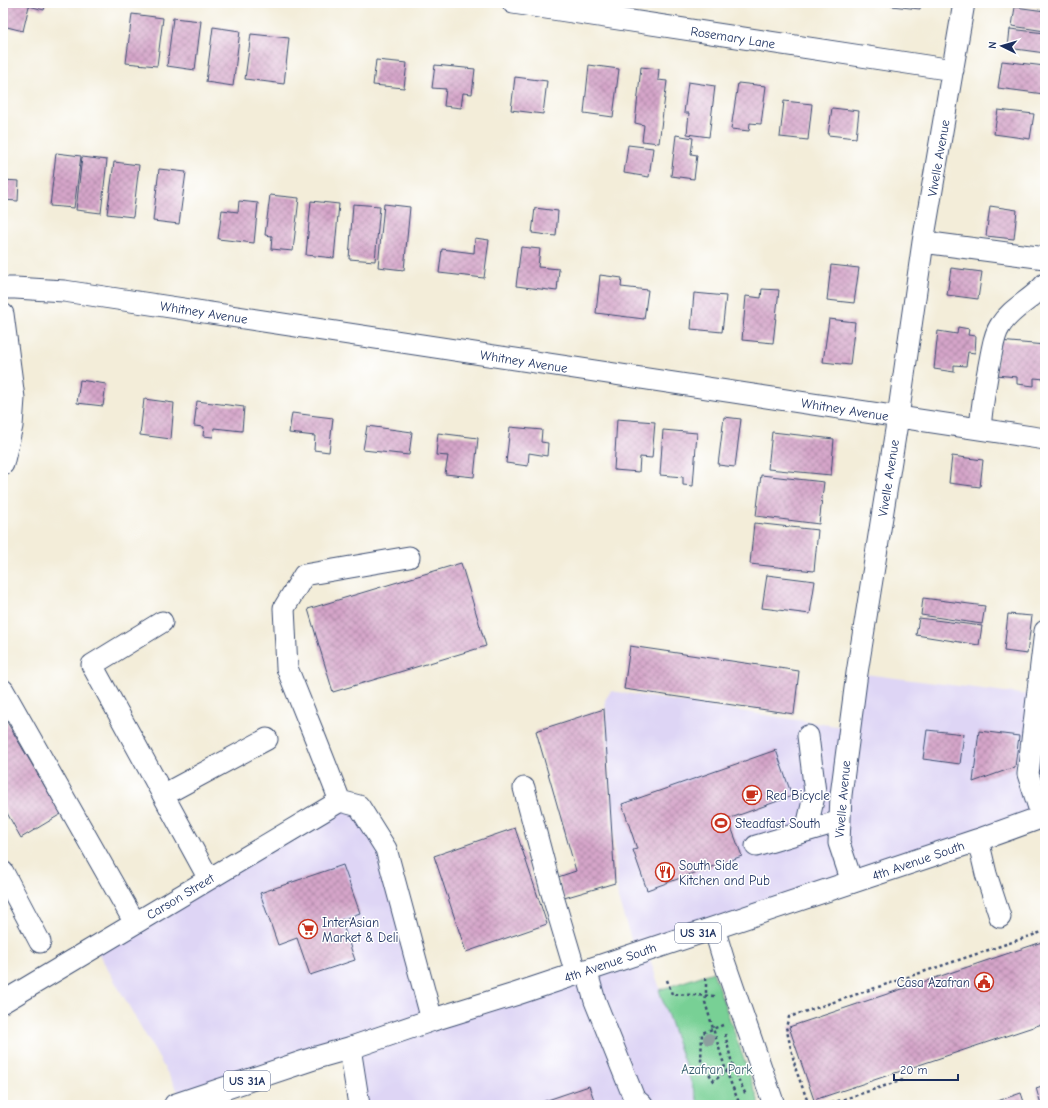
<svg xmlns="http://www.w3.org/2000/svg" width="1048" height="1108" font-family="'Comic Neue',sans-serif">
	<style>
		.built { fill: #ded5f5 }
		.park { fill: #78d095; stroke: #4a807a }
		.building { fill: url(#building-cross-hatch) }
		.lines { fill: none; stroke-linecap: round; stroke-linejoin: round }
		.minor-casing { stroke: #3b4c70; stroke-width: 23 }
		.major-casing { stroke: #3b4c70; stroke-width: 24 }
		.path { stroke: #3b4c70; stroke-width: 2.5; stroke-dasharray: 3 3; stroke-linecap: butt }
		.minor { stroke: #fff; stroke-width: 21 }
		.major { stroke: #fff; stroke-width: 22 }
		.tree { fill: #8c9f9e }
		.labels { text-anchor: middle; stroke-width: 3; stroke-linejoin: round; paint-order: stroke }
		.shield { fill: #fff; stroke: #5f6d8e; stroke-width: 1 }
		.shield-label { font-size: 12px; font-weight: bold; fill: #1b2f5e }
		.street-label { font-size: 13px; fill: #1b2f5e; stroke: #fff }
		.poi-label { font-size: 13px; fill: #1b2f5e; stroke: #fff; text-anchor: start }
		.park-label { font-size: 13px; fill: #375f6e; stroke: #fff }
	</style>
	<defs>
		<pattern id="building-cross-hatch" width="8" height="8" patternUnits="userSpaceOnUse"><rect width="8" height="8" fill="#d5a5c9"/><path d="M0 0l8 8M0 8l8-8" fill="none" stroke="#ac87a6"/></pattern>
	</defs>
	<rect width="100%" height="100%" fill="#fff"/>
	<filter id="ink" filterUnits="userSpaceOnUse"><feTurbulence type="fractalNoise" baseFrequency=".025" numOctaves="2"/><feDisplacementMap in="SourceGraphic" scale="8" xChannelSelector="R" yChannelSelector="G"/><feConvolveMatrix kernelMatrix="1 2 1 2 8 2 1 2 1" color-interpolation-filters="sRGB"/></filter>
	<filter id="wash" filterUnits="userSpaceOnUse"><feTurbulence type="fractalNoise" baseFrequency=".012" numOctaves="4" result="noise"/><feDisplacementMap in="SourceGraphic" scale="16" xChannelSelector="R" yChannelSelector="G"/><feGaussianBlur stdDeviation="0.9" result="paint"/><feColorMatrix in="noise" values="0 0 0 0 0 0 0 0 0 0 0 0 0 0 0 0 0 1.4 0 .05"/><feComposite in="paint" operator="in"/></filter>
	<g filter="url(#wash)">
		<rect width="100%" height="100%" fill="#f3edd9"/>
		<path class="built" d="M1045,631V816L647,950L699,1105H359L350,1048L184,1102L95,947L340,801L386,849L432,1020L636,954L618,899L605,700L611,691L849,728L857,673L1037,696Z"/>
		<path class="park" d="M713,972L760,1105H699L659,990Z"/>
		<g id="blocks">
			<path class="building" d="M3,3H46L44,10L29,6L23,31L3,26Z
				M891,3H921L920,9L891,6Z
				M1015,7L1045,11V31L1012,26Z
				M132,14L163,18L157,66L126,63Z
				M173,18L201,21L195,70L167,66Z
				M213,27L240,31L233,86L206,82Z
				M1010,29L1045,33V53L1008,48Z
				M251,34L289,38L284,84L245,79Z
				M376,60L407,63L404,88L373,85Z
				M1002,61L1045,66L1044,94L998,88Z
				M435,65L475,69L472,94L463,93L461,108L444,106L446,89L432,88Z
				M589,65L619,69L613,117L584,113Z
				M641,67L659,69L658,80L667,81L659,143L642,141L644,125L635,123Z
				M515,77L547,81L543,114L511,110Z
				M688,82L715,86L709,137L687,134L689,113H684Z
				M738,83L766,86L761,124L750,123L749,131L731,129Z
				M784,101L812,104L808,140L780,137Z
				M832,108L859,111L856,138L828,135Z
				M998,110L1034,114L1030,139L994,134Z
				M676,135L693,138L691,154L697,155L694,179L671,176Z
				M628,145L653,148L649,177L624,173Z
				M56,153L81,156L74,208L50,206Z
				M82,157L107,160L101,213L76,210Z
				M114,162L139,165L133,217L107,214Z
				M159,169L186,172L179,224L153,221Z
				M3,180L19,181L18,201L3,200Z
				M270,195L299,198L293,251L271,249L272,236L265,235Z
				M239,201L258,203L254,243L218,239L222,210L238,212Z
				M311,201L339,204L334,258L306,255Z
				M353,204L380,206L375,261L349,259Z
				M384,204L410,207L404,270L378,267Z
				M990,206L1017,210L1014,239L986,236Z
				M535,208L558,211L556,236L532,233Z
				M475,238L489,240L484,278L439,273L442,249L474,253Z
				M521,247L540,249L538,267L559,269L557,291L516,286Z
				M831,265L859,268L854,303L827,300Z
				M951,268L982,272L978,299L947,295Z
				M600,275L622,278L621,287L648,290L644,319L596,313Z
				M762,289L779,290L773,343L742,340L746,296L761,298Z
				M694,293L726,296L722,332L691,329Z
				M829,319L855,322L850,365L823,362Z
				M958,327L969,329L968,335L976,336L975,353L968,352L966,366L954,365V372L934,369L938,331L957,334Z
				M999,341L1045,345V379L1034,378V386L1017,384V377L996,375Z
				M80,380L106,384L103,406L77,403Z
				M144,399L174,403L171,439L140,435Z
				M197,401L244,407L242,431L214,428L213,437L203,436L204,427L194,426Z
				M292,413L333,418L329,452L314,450L315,436L289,433Z
				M724,417L741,419L735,467L718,465Z
				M617,419L655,422L652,458L640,457L639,472L614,470Z
				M367,426L412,432L409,455L363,450Z
				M510,427L542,430L541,442L548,443L547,456L529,453L528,466L506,463Z
				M663,430L697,433L693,486L683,485V477L660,475Z
				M772,432L834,439L831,475L768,469Z
				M438,433L478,438L474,477L445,474L448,456L436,455Z
				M952,456L983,460L980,487L949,483Z
				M761,475L824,482L819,524L756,516Z
				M754,523L818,530L814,571L750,564Z
				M461,563L486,646L333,692L308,609Z
				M767,575L815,581L810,614L762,608Z
				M923,598L985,606L982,624L921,615Z
				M1008,614L1032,616L1027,654L1004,651Z
				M919,618L982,626L979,645L916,635Z
				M630,646L799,671L794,714L624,689Z
				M604,709L615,883L564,898L558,877L576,871L536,731Z
				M3,715L61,814L21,838L3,806Z
				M927,730L964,734L960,764L923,759Z
				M979,731L1019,736L1015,767L973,782Z
				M776,750L792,796L728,819L742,856L647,890L633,850L637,849L622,804Z
				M515,828L547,924L466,952L434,856Z
				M343,865L360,913L341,920L355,960L310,975L297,938L278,945L260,893Z
				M1045,941V1023L814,1100L789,1027Z
				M1045,1085V1105H1041L1036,1088Z
				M589,1086L596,1105H533Z
				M1021,1093L1025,1105H986Z"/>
		</g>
	</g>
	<g filter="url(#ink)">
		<use href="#blocks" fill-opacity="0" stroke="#3b4c70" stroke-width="1"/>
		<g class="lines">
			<g class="minor-casing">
				<path id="minor" d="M513,3L953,70
					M923,242L1045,258
					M3,288H15L64,291L1045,439
					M3,314L14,398L12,426L3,464
					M980,429C982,404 986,380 991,355C993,346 994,335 1000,326C1011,308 1032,300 1045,284
					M162,622L92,665L209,879
					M3,690L135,923
					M524,788L551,890L576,974
					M163,795L267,739
					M340,801L316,740L287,668L284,608L304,575L409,557
					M1042,817L1028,774L1045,631
					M806,831L815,792L808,736
					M978,840L986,874L1000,917
					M756,846L840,821
					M3,872L40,942
					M852,882L839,843L841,795L848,742L857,673L898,417L923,242L964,3
					M714,928L724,961L774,1105
					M586,970L595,1001L634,1098L642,1105
					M3,1002L340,801L359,806L386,849L432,1020
					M350,1048L359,1105"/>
			</g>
			<g class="major-casing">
				<path id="major" d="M175,1105L318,1057L350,1048L432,1020L516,994L978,840L1045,816"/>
			</g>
			<path class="path" d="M706,978V996L705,1002L726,1071L740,1105
				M667,980L672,994L714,996V997
				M723,1025L702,1033L701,1062L714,1081L726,1071L733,1068
				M725,1034L733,1068L746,1095
				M809,1105L796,1070L786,1027L789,1017L1045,931
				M826,1105L906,1079"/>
			<use href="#minor" class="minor"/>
			<use href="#major" class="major"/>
		</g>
		<circle class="tree" cx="709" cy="1039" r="6"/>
	</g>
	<defs>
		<g id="cafe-ring" transform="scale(1)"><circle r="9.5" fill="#fff" stroke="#c8321e" stroke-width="1.5"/><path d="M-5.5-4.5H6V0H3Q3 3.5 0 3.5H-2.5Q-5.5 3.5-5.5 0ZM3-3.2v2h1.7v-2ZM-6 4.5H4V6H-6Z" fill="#c8321e"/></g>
		<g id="stadium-ring" transform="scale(1)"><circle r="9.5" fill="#fff" stroke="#c8321e" stroke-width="1.5"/><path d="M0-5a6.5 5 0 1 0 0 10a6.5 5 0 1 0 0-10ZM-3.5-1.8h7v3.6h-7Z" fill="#c8321e"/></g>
		<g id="restaurant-ring" transform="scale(1)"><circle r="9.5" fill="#fff" stroke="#c8321e" stroke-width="1.5"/><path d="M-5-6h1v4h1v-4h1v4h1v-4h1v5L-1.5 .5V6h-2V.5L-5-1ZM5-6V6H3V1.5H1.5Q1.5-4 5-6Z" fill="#c8321e"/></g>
		<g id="supermarket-ring" transform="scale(1)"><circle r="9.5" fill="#fff" stroke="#c8321e" stroke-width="1.5"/><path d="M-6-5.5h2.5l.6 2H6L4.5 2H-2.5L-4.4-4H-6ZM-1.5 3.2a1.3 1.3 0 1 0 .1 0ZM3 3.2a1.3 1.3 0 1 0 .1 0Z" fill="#c8321e"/></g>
		<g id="civic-ring" transform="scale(1)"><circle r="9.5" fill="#fff" stroke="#c8321e" stroke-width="1.5"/><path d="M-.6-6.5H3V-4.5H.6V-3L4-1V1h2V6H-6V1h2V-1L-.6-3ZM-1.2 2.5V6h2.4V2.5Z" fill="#c8321e"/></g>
	</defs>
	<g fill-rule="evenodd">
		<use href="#cafe-ring" x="752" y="795"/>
		<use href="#stadium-ring" x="721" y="823"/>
		<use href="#restaurant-ring" x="665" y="872"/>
		<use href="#supermarket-ring" x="308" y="929"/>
		<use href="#civic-ring" x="984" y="982"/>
	</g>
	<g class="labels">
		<g class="shield">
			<rect x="675" y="923" width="46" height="20" rx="3"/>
			<rect x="224" y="1071" width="46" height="20" rx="3"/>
		</g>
		<g class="shield-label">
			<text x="698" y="937">US 31A</text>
			<text x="247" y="1085">US 31A</text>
		</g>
		<g class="street-label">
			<text transform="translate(733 37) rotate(9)" y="5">Rosemary Lane</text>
			<text transform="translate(938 158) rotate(-80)" y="5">Vivelle Avenue</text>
			<text transform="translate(204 312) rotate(9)" y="5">Whitney Avenue</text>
			<text transform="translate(524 361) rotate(9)" y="5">Whitney Avenue</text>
			<text transform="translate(845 409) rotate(9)" y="5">Whitney Avenue</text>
			<text transform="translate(888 478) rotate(-81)" y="5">Vivelle Avenue</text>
			<text transform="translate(842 799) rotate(-85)" y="5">Vivelle Avenue</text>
			<text transform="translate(918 860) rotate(-19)" y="5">4th Avenue South</text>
			<text transform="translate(180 896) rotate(-31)" y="5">Carson Street</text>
			<text transform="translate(610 962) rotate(-19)" y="5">4th Avenue South</text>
		</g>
		<g class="poi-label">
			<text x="766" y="800">Red Bicycle</text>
			<text x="735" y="828">Steadfast South</text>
			<text x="679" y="870">South Side<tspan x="679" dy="15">Kitchen and Pub</tspan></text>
			<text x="322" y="927">InterAsian<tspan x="322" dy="15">Market &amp; Deli</tspan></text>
			<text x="970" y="987" text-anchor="end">Casa Azafran</text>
		</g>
		<g class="park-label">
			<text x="717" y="1074">Azafran Park</text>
		</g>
	</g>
	<rect width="1048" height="1108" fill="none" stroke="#fff" stroke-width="16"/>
	<g transform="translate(1002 46) rotate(275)" stroke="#ffffff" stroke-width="3" paint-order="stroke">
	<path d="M0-3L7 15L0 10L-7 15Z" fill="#1b2f5e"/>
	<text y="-6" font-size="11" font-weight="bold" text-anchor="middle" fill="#1b2f5e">N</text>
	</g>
	<path d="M894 1074v6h64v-6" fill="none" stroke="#1b2f5e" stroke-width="2"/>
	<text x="900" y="1074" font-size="12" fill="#1b2f5e" stroke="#ffffff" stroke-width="3" paint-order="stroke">20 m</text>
</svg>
